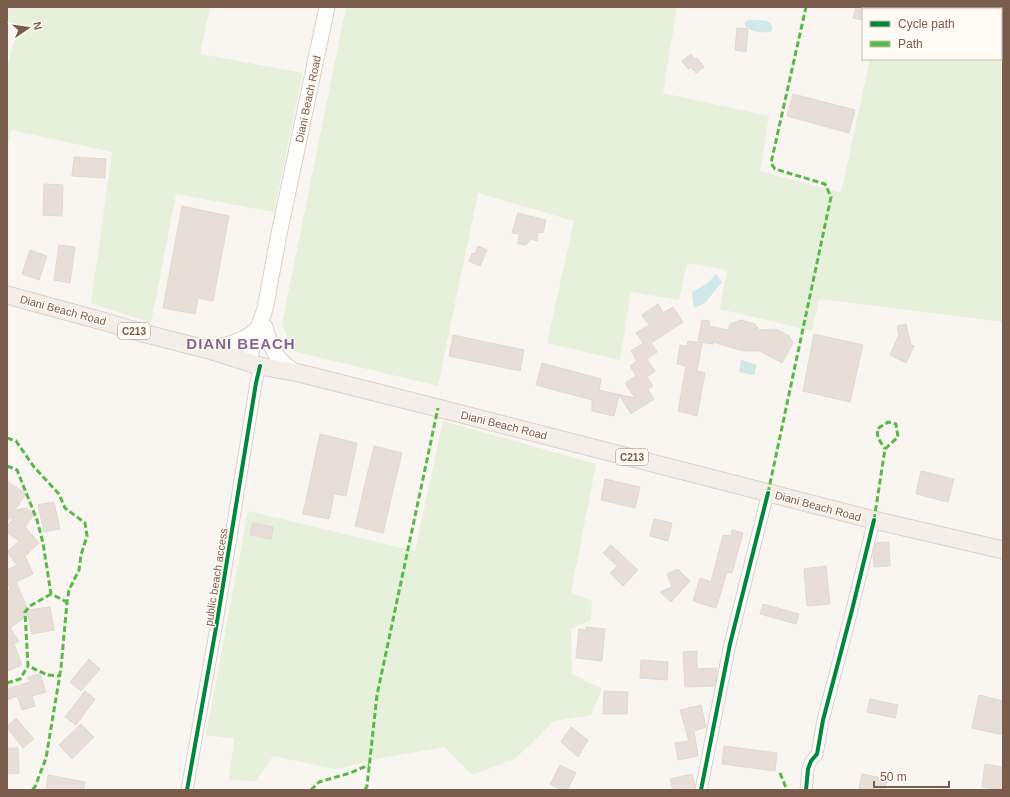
<svg xmlns="http://www.w3.org/2000/svg" width="1010" height="797" font-family="Helvetica,sans-serif">
	<style>
		.green { fill: #e7f0db }
		.water { fill: #d0e8ea }
		.building { fill: #e6ded7; stroke: #e2d8d2 }
		.lines { fill: none; stroke-linecap: round; stroke-linejoin: round }
		.street-casing { stroke: #d7d1cb; stroke-width: 13 }
		.secondary-casing { stroke: #d9d2cb; stroke-width: 17 }
		.primary-casing { stroke: #dad1cc; stroke-width: 19 }
		.street { stroke: #fefefd; stroke-width: 11 }
		.secondary { stroke: #fefefd; stroke-width: 15 }
		.primary { stroke: #f3eee8; stroke-width: 17 }
		.quiet { stroke: #58b947; stroke-width: 3; stroke-dasharray: 6 3; stroke-linecap: butt }
		.cycleway-casing { stroke: #fffaf3; stroke-width: 6 }
		.cycleway { stroke: #00873e; stroke-width: 4 }
		.labels { text-anchor: middle; stroke-width: 3; stroke-linejoin: round; paint-order: stroke }
		.shield { fill: #fffaf3; stroke: #a28b7f; stroke-width: 1 }
		.shield-label { font-size: 10px; font-weight: bold; fill: #7a5c4d }
		.street-label { font-size: 11px; fill: #7a5c4d; stroke: #fffaf3 }
		.district-label { font-size: 15px; font-weight: bold; letter-spacing: 1px; fill: #846695; stroke: #fffaf3 }
	</style>
	<rect width="100%" height="100%" fill="#f9f5f0"/>
	<path class="green" d="M7,7H210L200,54L303,73L274,212L176,194L151,323L91,303L112,152L11,130L7,152V68L18,25L7,23Z
		M346,7H677L663,93L769,116L760,171L841,193L870,59H1001V9H881V7H1003V322L819,299L812,331L720,309L727,270L687,263L679,300L631,292L620,360L547,343L574,221L478,193L438,386L293,351L282,324Z
		M443,421L596,464L571,593L592,601L591,620L571,629L572,674L602,689L591,715L554,721L515,759L472,775L445,747L381,758L336,769L273,756L256,781L229,780L234,739L206,735L248,511L415,551Z"/>
	<path class="water" d="M749,20H763L769,22L772,25V31C764,34 751,32 745,26V22Z
		M716,274L722,282L705,303L694,308L692,292L708,283Z
		M741,360L757,365L754,375L739,372Z"/>
	<path class="building" d="M856,7H863V20L853,18Z
		M737,28L748,29L746,52L735,50Z
		M691,54L695,59L697,58L704,67L696,73L691,67L688,69L682,61Z
		M793,94L855,110L849,133L787,116Z
		M74,157L106,159L105,178L72,176Z
		M44,184L63,185L62,216L43,215Z
		M182,206L229,216L213,301L198,298L195,314L163,308Z
		M518,213L546,220L543,233L538,232L537,241L531,239L526,245L518,244L519,234L512,233Z
		M59,245L75,247L70,283L54,280Z
		M478,246L487,250L480,266L469,261L472,253L475,254Z
		M30,250L47,256L39,280L22,274Z
		M658,304L663,313L673,307L683,322L651,343L657,352L647,359L655,371L647,377L653,386L648,389L654,399L631,414L619,395L614,416L592,411V400L536,385L542,363L601,379L599,390L635,398L625,383L636,376L630,366L637,361L631,351L643,343L636,333L649,325L642,315Z
		M702,320L710,321L709,326L728,330L730,324L741,320L755,324L759,330L776,329L789,336L793,343L782,363L760,351H743L713,342V344L698,342Z
		M906,324L911,345L914,346L906,363L890,355L899,335L897,326Z
		M814,334L863,345L850,402L803,391Z
		M453,335L524,350L520,371L449,356Z
		M688,341L702,343L697,371L705,373L697,416L678,411L686,366L677,364L680,345L687,346Z
		M320,434L357,443L346,496L334,494L329,519L303,514Z
		M374,446L402,453L383,533L355,526Z
		M921,471L954,479L948,502L916,494Z
		M605,479L640,487L635,508L601,500Z
		M7,481L26,494L15,510L26,508L34,514L25,527L39,543L25,556L33,574L16,582L28,610L50,607L54,630L32,634L28,615L10,628L19,641L14,644L22,665L7,671V590L10,589L7,581V570L17,565L7,552L19,541L7,533V527L13,518H10L7,522Z
		M54,502L60,529L44,532L38,505Z
		M654,519L672,523L668,541L650,536Z
		M253,523L273,527L271,539L250,535Z
		M732,530L743,533L732,573L727,572L716,608L693,601L700,578L711,582L723,535L731,536Z
		M889,542L890,566L874,567L873,552L876,543Z
		M611,545L638,570L623,586L610,573L617,566L603,553Z
		M826,566L830,604L807,606L804,569Z
		M678,569L690,581L671,602L660,592L672,587L667,574Z
		M763,604L799,614L796,624L760,614Z
		M586,627L605,629L602,661L576,658L579,629L586,630Z
		M697,651V669L717,668L715,686L685,687L683,652Z
		M89,659L100,669L81,691L70,682Z
		M641,660L668,662L667,680L640,678Z
		M40,674L46,692L32,696L35,706L22,710L17,696L7,700V689L30,682L28,677Z
		M85,691L95,699L76,725L65,717Z
		M604,691L628,692L627,714H603Z
		M979,695L1003,701V735L972,728Z
		M870,699L898,705L895,718L867,712Z
		M701,705L706,727L694,731L698,756L678,760L675,743L689,741L680,710Z
		M16,718L34,739L23,748L7,728V726Z
		M81,724L94,737L72,759L59,745Z
		M571,727L588,740L578,757L561,742Z
		M724,746L777,753L775,771L722,764Z
		M7,748H18L19,773L7,774Z
		M985,764L1003,767V790L982,787Z
		M560,765L576,773L567,790H561L550,784Z
		M692,774L695,785L694,790H673L670,779Z
		M862,774L887,779L885,790L859,789Z
		M48,775L85,782L83,790H46Z"/>
	<g class="lines">
		<g class="street-casing">
			<path id="street" d="M187,790L217,622L256,383L260,366
				M701,790L730,644L768,493
				M806,790L808,769L811,761L817,754L819,743L823,720L852,610L874,520"/>
		</g>
		<g class="secondary-casing">
			<path id="secondary" d="M265,327C271,348 277,363 298,373
				M209,350L233,343L245,338L259,328
				M249,362L254,339L265,309L279,234L327,7"/>
		</g>
		<g class="primary-casing">
			<path id="primary" d="M7,295L106,322L139,332L209,350L260,366L299,373L430,406L874,520L1003,550"/>
		</g>
		<use href="#street" class="street"/>
		<use href="#secondary" class="secondary"/>
		<use href="#primary" class="primary"/>
		<path class="quiet" d="M7,438L16,441L34,467L59,494L65,508L85,523L87,536L81,555L79,570L69,590L67,602L61,668L46,758L35,787L32,790
			M7,466L17,470L37,520L43,543L51,594L67,602
			M768,493L831,197L825,184L775,169L771,163L806,7
			M874,520L885,449L898,437L896,424L888,422L877,429L878,438L885,449
			M51,594L30,606L25,612L28,666L48,675L60,676
			M7,683L20,679L28,666
			M780,773L787,790
			M311,790L319,782L350,773L369,765
			M365,790L367,786L377,695L438,408"/>
		<g class="cycleway-casing">
			<path id="cycleway" d="M187,790L217,622L256,383L260,366
				M701,790L730,644L768,493
				M806,790L808,769L811,761L817,754L819,743L823,720L852,610L874,520"/>
		</g>
		<use href="#cycleway" class="cycleway"/>
	</g>
	<g class="labels">
		<g class="shield">
			<rect x="118" y="323" width="32" height="16" rx="3"/>
			<rect x="616" y="449" width="32" height="16" rx="3"/>
		</g>
		<g class="shield-label">
			<text x="134" y="335">C213</text>
			<text x="632" y="461">C213</text>
		</g>
		<g class="street-label">
			<text transform="translate(308 99) rotate(-78)" y="4">Diani Beach Road</text>
			<text transform="translate(63 310) rotate(15)" y="4">Diani Beach Road</text>
			<text transform="translate(504 425) rotate(14)" y="4">Diani Beach Road</text>
			<text transform="translate(818 506) rotate(15)" y="4">Diani Beach Road</text>
			<text transform="translate(216 577) rotate(-81)" y="4">public beach access</text>
		</g>
		<g class="district-label">
			<text x="241" y="349">DIANI BEACH</text>
		</g>
	</g>
	<rect width="1010" height="797" fill="none" stroke="#7a5c4d" stroke-width="16"/>
	<rect x="862" y="8" width="140" height="52" fill="#fffaf3" stroke="#cabbb1"/>
	<rect x="870" y="21" width="20" height="6" fill="#00873e" stroke="#cabbb1"/>
	<text x="898" y="28" font-size="12" fill="#7a5c4d">Cycle path</text>
	<rect x="870" y="41" width="20" height="6" fill="#58b947" stroke="#cabbb1"/>
	<text x="898" y="48" font-size="12" fill="#7a5c4d">Path</text>
	<g transform="translate(28 28) rotate(77)" stroke="#fffaf3" stroke-width="3" paint-order="stroke">
	<path d="M0-3L7 15L0 10L-7 15Z" fill="#7a5c4d"/>
	<text y="-6" font-size="11" font-weight="bold" text-anchor="middle" fill="#7a5c4d">N</text>
	</g>
	<path d="M874 781v6h75v-6" fill="none" stroke="#7a5c4d" stroke-width="2"/>
	<text x="880" y="781" font-size="12" fill="#7a5c4d" stroke="#fffaf3" stroke-width="3" paint-order="stroke">50 m</text>
</svg>
